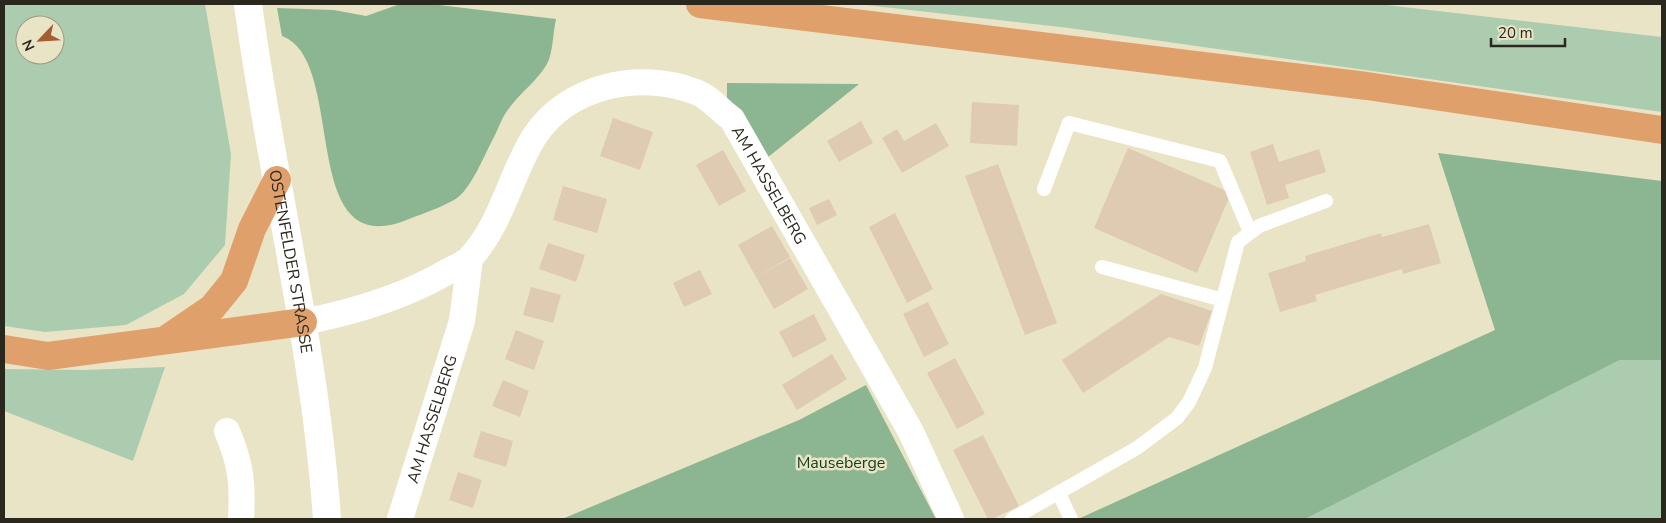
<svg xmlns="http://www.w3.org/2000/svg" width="1666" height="523" font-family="'Nunito Sans',sans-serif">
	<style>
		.green { fill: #acccb0; fill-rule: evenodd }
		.forest { fill: #8cb692 }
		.building { fill: #decbb2 }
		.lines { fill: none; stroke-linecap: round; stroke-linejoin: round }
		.service { stroke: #fff; stroke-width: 14 }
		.minor { stroke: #fff; stroke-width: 26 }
		.secondary { stroke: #fff; stroke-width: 28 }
		.trunk { stroke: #e0a06c; stroke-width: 28 }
		.labels { text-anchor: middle; stroke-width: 5; stroke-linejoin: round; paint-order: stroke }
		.street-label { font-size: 16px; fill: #2a281c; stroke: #eae4c6 }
		.park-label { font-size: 16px; fill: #12411f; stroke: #eae4c6 }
	</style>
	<rect width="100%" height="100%" fill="#eae4c6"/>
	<path class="green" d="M4,4H205L231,154L225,245L184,294L126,325L45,332L4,326ZM25,25H55V55H25Z
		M857,4H1378L1662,37V112L1069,28Z
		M1620,360H1662V519H1305Z
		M165,367L133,461L4,411V369L83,370Z"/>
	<path class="forest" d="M400,4H431L556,19C553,32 553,53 547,64C538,80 521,92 510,107C503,115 499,127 494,137C485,153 471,191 454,200C440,208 424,213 409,219C295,267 349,60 282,36L277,8L334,10L366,16Z
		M727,83L859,84L767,158L727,103Z
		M1438,153L1662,181V360H1620L1305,519H1078L1495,330Z
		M866,385L936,519H562L799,420Z"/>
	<path class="building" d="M972,102L1019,105L1017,146L970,143Z
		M613,118L653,132L640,170L600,156Z
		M861,121L873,143L839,162L827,141Z
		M936,123L949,146L902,173L882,138L897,129L904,141Z
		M1273,144L1279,162L1319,149L1326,172L1285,185L1289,198L1267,205L1250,152Z
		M1128,148L1231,193L1197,273L1094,228Z
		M723,150L746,191L719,206L696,165Z
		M998,164L1057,323L1025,335L965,176Z
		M563,186L607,199L597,233L553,220Z
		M829,199L837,215L817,225L809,208Z
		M895,213L933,289L907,303L869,227Z
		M1429,224L1441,263L1403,274L1402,269L1315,295L1317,301L1280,312L1268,273L1306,261L1305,256L1381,233L1382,237Z
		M772,226L790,257L756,277L738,245Z
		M548,243L585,255L576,282L539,269Z
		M790,258L808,289L774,309L756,277Z
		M700,270L712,294L684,307L673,283Z
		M531,287L561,295L553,323L523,315Z
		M1161,294L1212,311L1199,346L1169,337L1083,393L1062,360Z
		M928,302L949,344L924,357L903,314Z
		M814,314L827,340L793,358L779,332Z
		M516,330L544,341L534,370L505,359Z
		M832,354L847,379L797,410L782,385Z
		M955,358L985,414L957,429L927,373Z
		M503,380L529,391L520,417L492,406Z
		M481,431L513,441L506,467L473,457Z
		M983,435L1019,506L992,519H988L953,450Z
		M458,472L482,480L473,508L449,500Z"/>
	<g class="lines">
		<path class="service" d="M1044,189L1069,123L1220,161L1250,232
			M1102,267L1223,300
			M1059,494L1071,519
			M1012,519L1137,448L1177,418L1189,402L1205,368L1238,242L1259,226L1326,201"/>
		<g class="minor">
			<path id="s1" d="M303,322C355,312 407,296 452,269C458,266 466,263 471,257C502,223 510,176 534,137C568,85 640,70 696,92C708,96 721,111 732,119L911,432L951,519"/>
			<path d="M227,431C241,464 243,483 241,519"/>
			<path id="s2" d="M400,519L462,321L470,259"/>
		</g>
		<path class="secondary" id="s3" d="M248,4C271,176 315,345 327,519"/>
		<path class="trunk" d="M700,4L1367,86L1662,130
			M168,338L212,308L234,281L252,229L277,180
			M4,349L48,356L303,322"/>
	</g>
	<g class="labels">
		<g class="street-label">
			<text dy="6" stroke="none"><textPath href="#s1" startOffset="620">AM HASSELBERG</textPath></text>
			<text dy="6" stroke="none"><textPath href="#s3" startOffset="261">OSTENFELDER STRASSE</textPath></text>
			<text dy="6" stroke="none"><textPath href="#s2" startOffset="105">AM HASSELBERG</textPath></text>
		</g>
		<g class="park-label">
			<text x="841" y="468">Mauseberge</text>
		</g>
	</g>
	<rect width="1666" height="523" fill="none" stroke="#2a281c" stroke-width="10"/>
	<g transform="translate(40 40) rotate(245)"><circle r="24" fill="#eae4c6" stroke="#9d9982"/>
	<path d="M0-4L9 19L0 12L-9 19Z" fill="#a25d30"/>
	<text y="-8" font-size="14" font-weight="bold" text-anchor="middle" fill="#2a281c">N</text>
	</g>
	<path d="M1491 38v8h74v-8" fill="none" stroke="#2a281c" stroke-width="2.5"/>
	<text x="1498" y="38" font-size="15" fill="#2a281c" stroke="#eae4c6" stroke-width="4" paint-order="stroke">20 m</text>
</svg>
